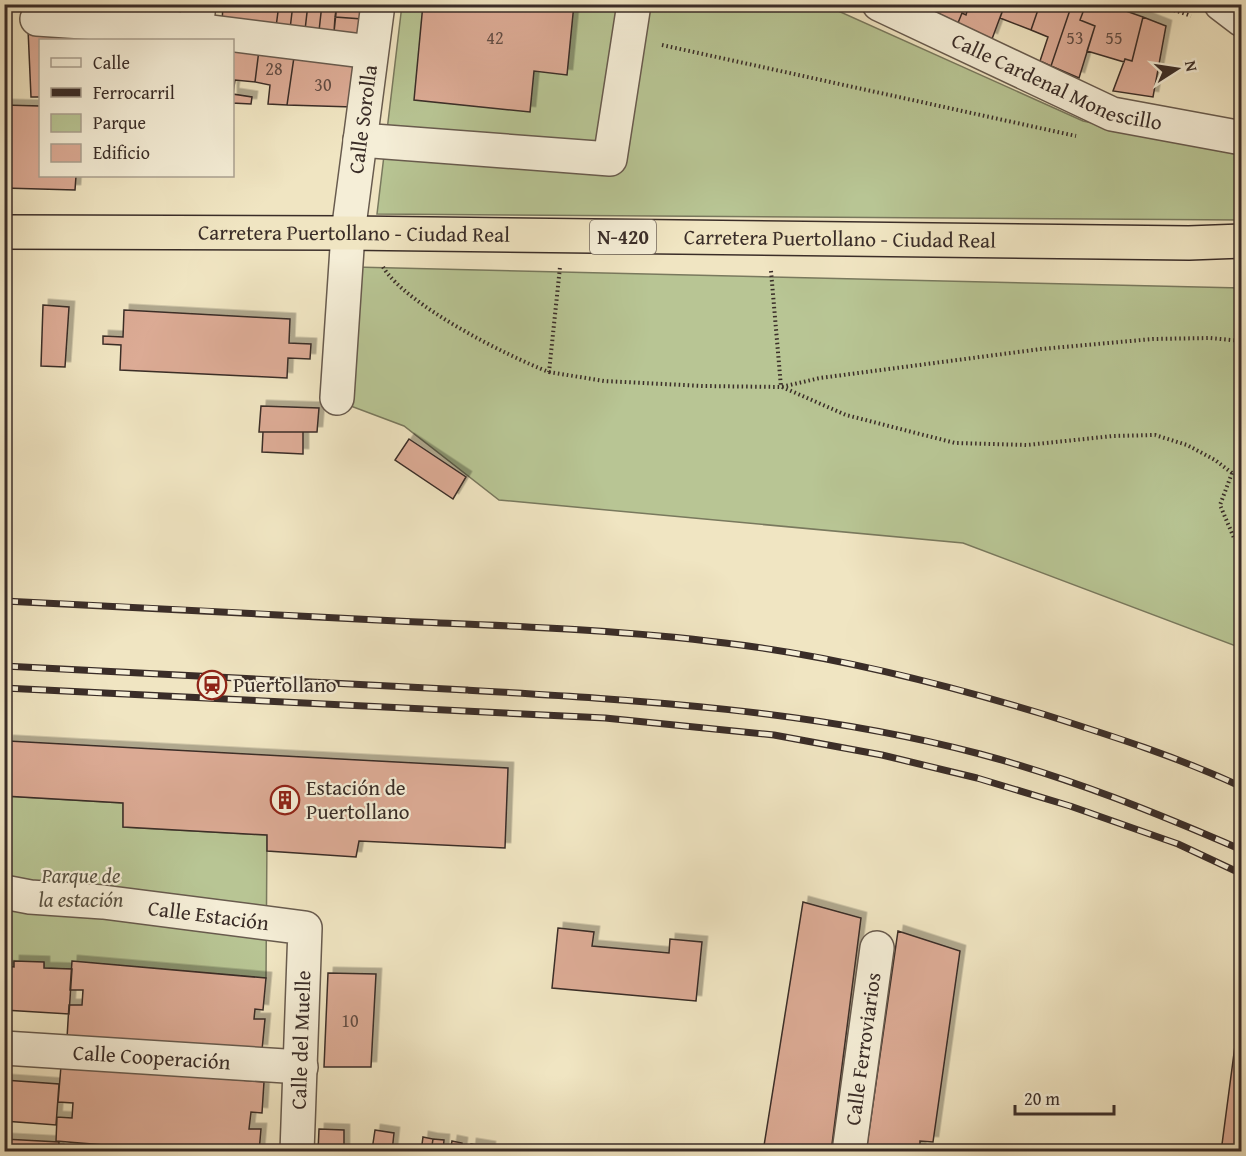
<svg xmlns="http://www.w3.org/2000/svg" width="1246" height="1156" font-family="'Gentium Book Plus',serif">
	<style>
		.green { fill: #b8c594; stroke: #79795e; stroke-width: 1.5 }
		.building { fill: #dcab95; stroke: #3a2d28; stroke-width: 1.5; filter: url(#shadow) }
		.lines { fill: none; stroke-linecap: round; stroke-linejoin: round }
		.minor-casing { stroke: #685b4e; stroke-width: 36 }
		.highway-casing { stroke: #3a2d28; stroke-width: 36 }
		.path { stroke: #3a2d28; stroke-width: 4; stroke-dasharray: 1.5 3; stroke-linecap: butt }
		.minor { stroke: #f5eed7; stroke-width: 33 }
		.highway { stroke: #f0e5c2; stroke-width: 33 }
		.rail-casing { stroke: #3a2d28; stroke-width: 7 }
		.rail { stroke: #f5eed7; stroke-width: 4.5; stroke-dasharray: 14; stroke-linecap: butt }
		.labels { text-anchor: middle; stroke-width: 4.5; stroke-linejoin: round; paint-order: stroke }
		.number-label { font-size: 18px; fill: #624c43 }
		.shield { fill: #f5eed7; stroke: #72675c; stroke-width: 1.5 }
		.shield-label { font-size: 20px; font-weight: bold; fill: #3a2d28 }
		.street-label { font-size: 21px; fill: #3a2d28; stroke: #f5eed7 }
		.poi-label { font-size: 21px; fill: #3a2d28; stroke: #f5eed7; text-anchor: start }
		.park-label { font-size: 21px; font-style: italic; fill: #5a5343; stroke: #f5eed7 }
	</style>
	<defs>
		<filter id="shadow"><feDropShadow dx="5.5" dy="-5.5" stdDeviation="0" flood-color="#0004"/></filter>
	</defs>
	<rect width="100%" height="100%" fill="#f0e5c2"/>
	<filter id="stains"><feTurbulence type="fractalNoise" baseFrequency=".00333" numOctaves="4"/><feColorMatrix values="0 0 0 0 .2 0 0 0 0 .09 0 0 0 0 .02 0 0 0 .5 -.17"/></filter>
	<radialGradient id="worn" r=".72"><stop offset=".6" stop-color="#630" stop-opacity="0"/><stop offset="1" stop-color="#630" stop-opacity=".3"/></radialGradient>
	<path class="green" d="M402,5H825L1083,121L1241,154V220L377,214Z
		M354,267L1241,288V648L963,543L499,500L404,426L348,405Z
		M4,796L123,803V827L267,835L266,978L44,968V963L14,962V967L5,966Z"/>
	<path class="building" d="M223,4H279L276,27L222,23Z
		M279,4H293L290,29L276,27Z
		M293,4H308L305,30L290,29Z
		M308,4H322L319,31L305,30Z
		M322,4H337L334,32L319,31Z
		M337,4H364L362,19L335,17Z
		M423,4H574L567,75L534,71L530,112L414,100Z
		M919,4H969L966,15L962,13L958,23Z
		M969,4H1005L992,39L958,23L962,13L966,15Z
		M1005,4H1040L1031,30L1000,18Z
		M1040,4H1072L1051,66L1040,61L1048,37L1031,30Z
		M1072,4H1086L1080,20L1095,26L1079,78L1051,66Z
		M1086,4H1106L1143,17L1132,61L1125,59L1124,62L1087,51L1095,26L1080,20Z
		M335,17L362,19L360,35L334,32Z
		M1143,17L1166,26L1153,97L1113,91L1125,59L1132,61Z
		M28,29L67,31L66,40H40V97H31Z
		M67,31L104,34V40H66Z
		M232,46L259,50L255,82L235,80L233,94L252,97L251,104L232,103Z
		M259,50L294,57L287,105L268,104L270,85L255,82Z
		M294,57L357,65L353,107L287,105Z
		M4,105L40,106V176H76L75,190L4,188Z
		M43,305L69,307L65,367L41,366Z
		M124,310L290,319L289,343L311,344L310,359L288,358L287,378L120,370L121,345L103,344V336L123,337Z
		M261,406L319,408L317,432H259Z
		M263,432H303V454L262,452Z
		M409,439L466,477L453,499L395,460Z
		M8,741L508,768L505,848L359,841L356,857L267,851V835L123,827V803L4,796Z
		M803,902L861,918L831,1152H763Z
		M558,928L594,932L592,946L669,953L670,939L702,942L696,1001L552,988Z
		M898,931L960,951L933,1142L920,1141V1152H866Z
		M14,961L44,962V968L72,969L69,1014L4,1010V966L14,967Z
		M72,961L266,978L263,1010L255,1009L254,1019H265L262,1050L67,1038L69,1005H82L83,990H70Z
		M328,973L376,974L371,1067H324Z
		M1236,1038L1242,1039V1152H1221Z
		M61,1066L264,1082L262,1113L251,1112L249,1129H261L259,1152H189L56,1141L57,1117L72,1118L73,1103L58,1102Z
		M4,1080L59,1084L56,1125L4,1121Z
		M319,1129L344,1130V1152H318Z
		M375,1130L394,1133L392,1152L372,1150Z
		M423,1137L433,1139L431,1152H421Z
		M4,1139L59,1142L58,1152H4Z
		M433,1139L444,1140L443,1152H431Z
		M452,1141L462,1143L461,1152H450Z
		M471,1144L490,1147L489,1152H470Z"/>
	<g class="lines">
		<g class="minor-casing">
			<g id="minor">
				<path d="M142,4L143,26L196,30L199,4"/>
				<path id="s1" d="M879,4L1112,114L1242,138"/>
				<path d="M1221,4L1242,20"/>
				<path d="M37,19L143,26"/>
				<path d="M196,30L371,52"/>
				<path d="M360,140L610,159L634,4"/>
				<path id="s2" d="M337,398L348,233L378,4"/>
				<path id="s3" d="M4,892L30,897L103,902L305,928L297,1152"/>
				<path id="s4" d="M4,1048L301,1067"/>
				<path id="s5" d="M849,1152L877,948"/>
			</g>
		</g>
		<g class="highway-casing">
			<g id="highway">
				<path id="s6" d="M4,232L348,233L1189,243L1242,241"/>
			</g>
		</g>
		<path class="path" d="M1157,4L1191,16
			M662,45L1076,136
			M383,267C406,305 507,356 549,372L560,267
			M771,271L781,387
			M549,372L604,381L703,386L781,387L820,378L1041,349L1153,339L1210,338L1242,341
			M782,387L846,415L955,443L1027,445L1113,436L1155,435L1187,445L1215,460L1232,473L1242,476
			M1232,473L1220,505L1234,538L1242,539"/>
		<use href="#minor" class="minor"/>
		<use href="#highway" class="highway"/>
		<g class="rail-casing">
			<path id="rail" d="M4,601C135,607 266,614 397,621C506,626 616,629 725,643C834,656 941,683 1046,715C1112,736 1178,757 1242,787
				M4,666C158,674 312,682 466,690C638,700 813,710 980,754C1070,778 1157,813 1242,850
				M4,688L605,718L774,735L882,755L977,778L1070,806L1178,844L1242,874"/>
		</g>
		<use href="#rail" class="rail"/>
	</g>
	<defs>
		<g id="station-ring" transform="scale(1.5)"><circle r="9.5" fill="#f5eed7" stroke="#8f2418" stroke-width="1.5"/><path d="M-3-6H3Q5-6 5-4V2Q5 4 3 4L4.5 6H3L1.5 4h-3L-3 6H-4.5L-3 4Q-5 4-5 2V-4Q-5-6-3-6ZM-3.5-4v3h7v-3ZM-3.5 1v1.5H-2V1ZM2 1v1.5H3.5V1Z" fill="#8f2418"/></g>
		<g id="building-ring" transform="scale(1.5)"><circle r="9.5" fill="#f5eed7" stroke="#8f2418" stroke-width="1.5"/><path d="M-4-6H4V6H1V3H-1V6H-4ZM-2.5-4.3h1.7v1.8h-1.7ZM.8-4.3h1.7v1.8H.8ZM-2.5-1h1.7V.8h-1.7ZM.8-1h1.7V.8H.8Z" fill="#8f2418"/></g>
	</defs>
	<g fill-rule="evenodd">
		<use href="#station-ring" x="212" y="685"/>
		<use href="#building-ring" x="285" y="800"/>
	</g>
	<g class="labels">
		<g class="number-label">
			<text x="495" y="44">42</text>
			<text x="1075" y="44">53</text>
			<text x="1114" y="44">55</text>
			<text x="274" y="75">28</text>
			<text x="323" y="91">30</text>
			<text x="350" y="1027">10</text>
		</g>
		<rect class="shield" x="590" y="220" width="66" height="34" rx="4.5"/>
		<g class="shield-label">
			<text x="623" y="244">N-420</text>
		</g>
		<g class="street-label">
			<text dy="7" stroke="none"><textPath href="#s1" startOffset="195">Calle Cardenal Monescillo</textPath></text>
			<text dy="7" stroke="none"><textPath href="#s2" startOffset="280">Calle Sorolla</textPath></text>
			<text dy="7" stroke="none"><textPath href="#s6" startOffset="350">Carretera Puertollano - Ciudad Real</textPath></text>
			<text dy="7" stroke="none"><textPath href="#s6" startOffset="836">Carretera Puertollano - Ciudad Real</textPath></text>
			<text dy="7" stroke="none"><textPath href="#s3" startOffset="206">Calle Estación</textPath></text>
			<text transform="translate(301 1040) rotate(-88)" y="7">Calle del Muelle</text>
			<text dy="7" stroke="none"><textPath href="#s5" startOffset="104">Calle Ferroviarios</textPath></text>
			<text dy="7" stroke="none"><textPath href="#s4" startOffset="148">Calle Cooperación</textPath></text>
		</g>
		<g class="poi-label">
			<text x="233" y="692">Puertollano</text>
			<text x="306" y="795">Estación de<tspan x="306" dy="24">Puertollano</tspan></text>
		</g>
		<g class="park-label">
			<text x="81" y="883">Parque de<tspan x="81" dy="24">la estación</tspan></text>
		</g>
	</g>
	<rect width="1246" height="1156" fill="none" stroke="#f0e5c2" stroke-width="24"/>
	<rect x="6" y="6" width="1234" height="1144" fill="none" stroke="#3a2d28" stroke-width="3"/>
	<rect x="12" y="12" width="1222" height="1132" fill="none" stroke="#3a2d28" stroke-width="1.5"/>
	<rect x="39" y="39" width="195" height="138" fill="#f5eed7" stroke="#aaa191" stroke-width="1.5"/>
	<rect x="51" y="58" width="30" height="9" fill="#f5eed7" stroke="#aaa191" stroke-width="1.5"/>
	<text x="93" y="69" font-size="18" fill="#3a2d28">Calle</text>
	<rect x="51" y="88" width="30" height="9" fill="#3a2d28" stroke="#aaa191" stroke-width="1.5"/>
	<text x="93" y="99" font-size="18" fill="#3a2d28">Ferrocarril</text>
	<rect x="51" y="114" width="30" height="18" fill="#b8c594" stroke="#aaa191" stroke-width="1.5"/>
	<text x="93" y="129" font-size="18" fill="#3a2d28">Parque</text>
	<rect x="51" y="144" width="30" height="18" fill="#dcab95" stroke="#aaa191" stroke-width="1.5"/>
	<text x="93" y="159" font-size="18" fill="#3a2d28">Edificio</text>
	<g transform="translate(1177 69) rotate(78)" stroke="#f5eed7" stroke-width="4.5" paint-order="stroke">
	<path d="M0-4.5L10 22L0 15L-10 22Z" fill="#3a2d28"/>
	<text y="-9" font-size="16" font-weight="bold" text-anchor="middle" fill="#3a2d28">N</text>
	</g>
	<path d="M1015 1105v9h99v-9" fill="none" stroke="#3a2d28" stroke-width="3"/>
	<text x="1024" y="1105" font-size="18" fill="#3a2d28" stroke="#f5eed7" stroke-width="4.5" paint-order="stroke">20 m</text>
	<rect width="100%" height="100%" filter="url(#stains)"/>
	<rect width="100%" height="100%" fill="url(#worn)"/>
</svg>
